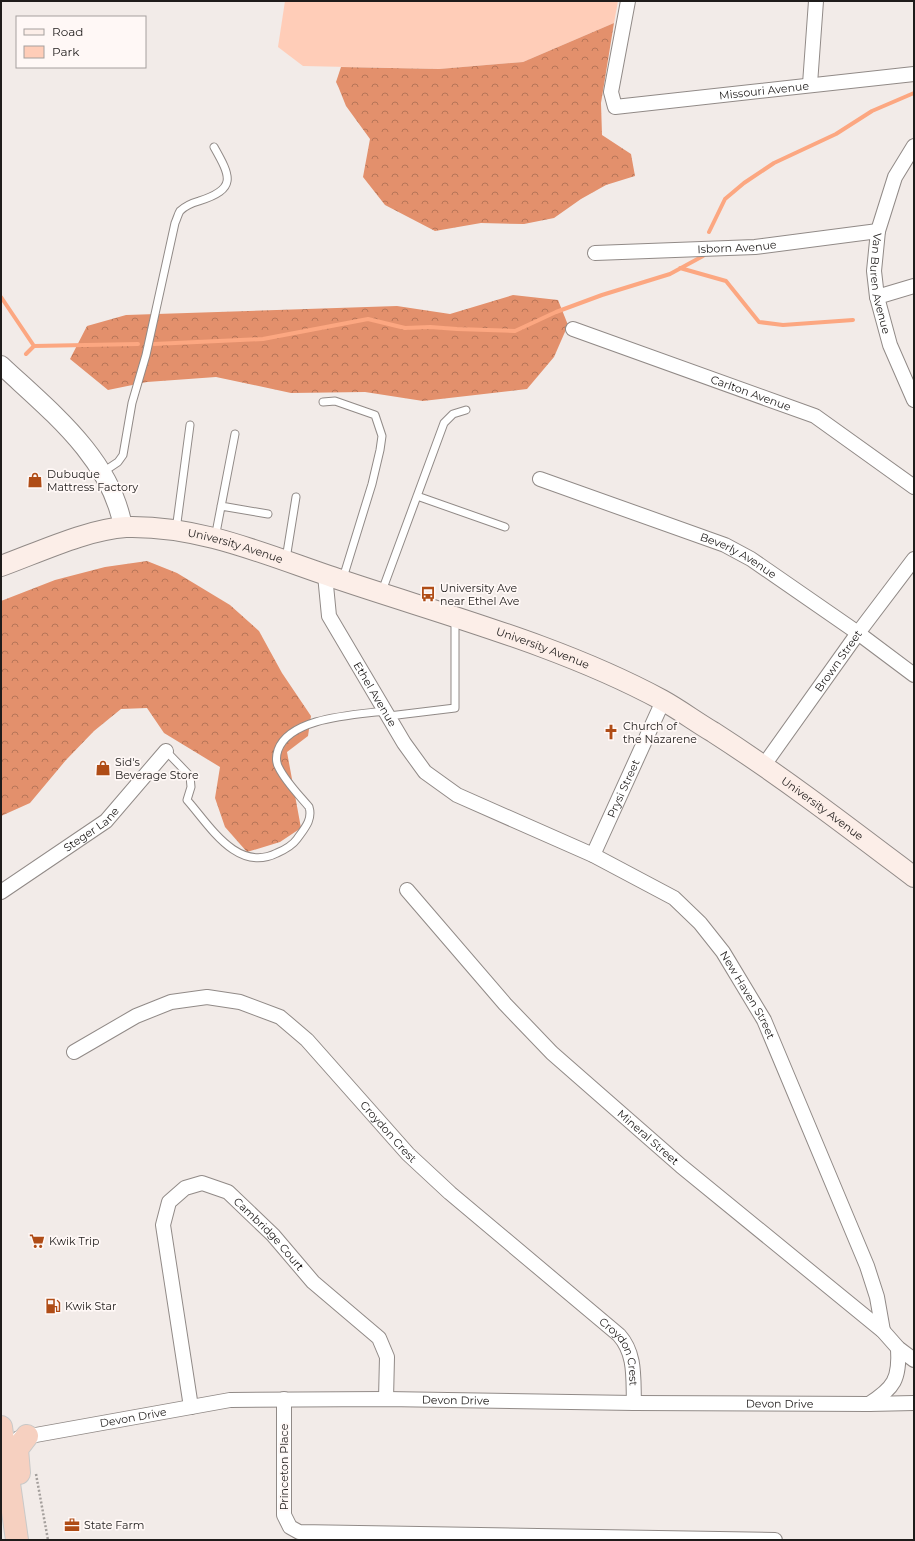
<svg xmlns="http://www.w3.org/2000/svg" width="915" height="1541" font-family="Montserrat,sans-serif">
	<style>
		.green { fill: #ffcdb8 }
		.forest { fill: url(#forest-crowns) }
		.lines { fill: none; stroke-linecap: round; stroke-linejoin: round }
		.stream { stroke: #fca781; stroke-width: 4 }
		.service-casing { stroke: #918a87; stroke-width: 9 }
		.minor-casing { stroke: #918a87; stroke-width: 16 }
		.tertiary-casing { stroke: #918a87; stroke-width: 20 }
		.secondary-casing { stroke: #918a87; stroke-width: 22 }
		.trunk-casing { stroke: #c9c9c8; stroke-width: 24 }
		.path { stroke: #a49f9c; stroke-width: 2.5; stroke-dasharray: 2 2; stroke-linecap: butt }
		.service { stroke: #fff; stroke-width: 7 }
		.minor { stroke: #fff; stroke-width: 14 }
		.tertiary { stroke: #fff; stroke-width: 18 }
		.secondary { stroke: #fceee8; stroke-width: 20 }
		.trunk { stroke: #f6d0c0; stroke-width: 22 }
		.labels { text-anchor: middle; stroke-width: 3.5; stroke-linejoin: round; paint-order: stroke }
		.street-label { font-size: 11px; fill: #1f1c1b; stroke: #fff8f6 }
		.poi-label { font-size: 11px; fill: #1f1c1b; stroke: #fff8f6; text-anchor: start }
	</style>
	<defs>
		<pattern id="forest-crowns" width="20" height="18" patternUnits="userSpaceOnUse"><rect width="20" height="18" fill="#e3906c"/><path d="M2 6a3 3 0 1 1 6 0M12 15a3 3 0 1 1 6 0" fill="none" stroke="#b77558"/></pattern>
	</defs>
	<rect width="100%" height="100%" fill="#f2ebe8"/>
	<path class="green" d="M285,1H618L614,23L523,62L439,69L303,66L278,47Z"/>
	<path class="forest" d="M614,23L601,103L602,135L631,154L635,176L606,185L581,199L554,218L524,224L481,223L435,231L385,205L363,177L370,139L346,106L338,86L336,82L341,67L439,69L523,62Z
		M513,295L558,300L568,325L554,357L527,389L423,401L365,392L291,393L216,377L147,382L108,390L70,359L87,326L126,315L397,306L450,314Z
		M147,561L177,573L230,605L259,631L282,673L311,716L308,736L287,752L301,828L280,842L247,852L225,827L215,798L220,767L164,733L147,708L121,709L94,731L66,760L30,803L1,816V601L55,580L105,567Z"/>
	<g class="lines">
		<path class="stream" d="M709,232L725,199L744,183L774,163L836,134L872,111L914,93
			M680,268L726,281L759,322L783,325L853,320
			M1,297L34,346
			M154,344L263,339L368,319L405,328L430,327L457,329L515,331L556,312L602,295L670,274L703,256
			M34,346L138,344
			M26,354L34,346"/>
		<g class="service-casing">
			<path id="service" d="M323,402L335,401L375,415L382,436L380,450L372,484L343,578
				M103,472L118,462L123,455L132,403L146,355L175,223C177,219 178,214 180,211C185,206 192,203 199,201C237,189 231,177 214,147
				M417,496L505,527
				M221,506L268,514
				M176,530L190,425
				M215,538L235,434
				M286,559L296,497
				M382,591L444,423L453,414L466,410
				M389,716L455,708V618
				M166,751L190,776L191,787L187,800C210,826 237,873 277,853C284,850 292,846 297,839C304,829 313,820 309,807C299,795 286,782 279,768C276,763 276,756 278,750C290,717 355,715 385,711"/>
		</g>
		<g class="minor-casing">
			<g id="minor">
				<path id="s1" d="M628,1L611,92L615,107L914,74"/>
				<path d="M810,84L816,1"/>
				<path id="s2" d="M914,146L895,177L878,231L874,271L877,297L890,345L914,400"/>
				<path id="s3" d="M595,253L755,247L878,231"/>
				<path d="M877,297L914,286"/>
				<path id="s4" d="M573,329L815,416L914,487"/>
				<path id="s5" d="M540,479L725,545L751,559L858,633L914,675"/>
				<path id="s6" d="M325,575L329,616L404,743L425,772L457,795L593,855L674,898L700,923L723,952L764,1020L867,1266L877,1297L883,1331"/>
				<path id="s7" d="M764,765L858,633L914,559"/>
				<path id="s8" d="M593,855L663,701"/>
				<path id="s9" d="M407,890L505,1004L552,1053L681,1166L883,1331L898,1348L914,1360"/>
				<path id="s10" d="M1,892L106,821L166,751"/>
				<path id="s11" d="M74,1052L136,1016L171,1002L207,997L240,1002L280,1017L307,1040L408,1154L450,1193L619,1335C636,1354 633,1378 634,1403"/>
				<path d="M284,1399V1515L290,1527L299,1532L775,1540"/>
				<path d="M869,1404C894,1388 900,1379 898,1348"/>
				<path id="s12" d="M191,1407L163,1225L169,1202L185,1188L202,1183L228,1192L273,1235L313,1282L379,1338L387,1357L386,1399"/>
				<path id="s13" d="M19,1438L230,1400L386,1399L634,1403L869,1404L914,1403"/>
			</g>
		</g>
		<g class="tertiary-casing">
			<path id="tertiary" d="M1,365C50,411 111,458 123,527"/>
		</g>
		<g class="secondary-casing">
			<g id="secondary">
				<path id="s14" d="M1,566C37,553 88,529 126,527C202,525 271,557 341,580C448,616 562,646 662,700C680,710 696,722 713,732C783,777 848,827 914,877"/>
			</g>
		</g>
		<g class="trunk-casing">
			<path id="trunk" d="M1,1427L17,1540
				M19,1473L17,1449L27,1436"/>
		</g>
		<path class="path" d="M36,1474L48,1540"/>
		<use href="#service" class="service"/>
		<use href="#minor" class="minor"/>
		<use href="#tertiary" class="tertiary"/>
		<use href="#secondary" class="secondary"/>
		<use href="#trunk" class="trunk"/>
	</g>
	<defs>
		<g id="shop-bare" transform="scale(1.2)"><path d="M-5-2.5h2.3a2.7 3.5 0 0 1 5.4 0H5L5.5 6h-11ZM-1.5-2.5h3a1.5 2.3 0 0 0-3 0Z" fill="#af4c16" stroke="#fff8f6" stroke-width="2.5" paint-order="stroke"/></g>
		<g id="bus-bare" transform="scale(1.2)"><path d="M-5-6H5V4H4V6H2V4H-2V6H-4V4H-5ZM-3.5-4V0h7V-4ZM-3.5 1.2v1.5H-2V1.2ZM2 1.2v1.5H3.5V1.2Z" fill="#af4c16" stroke="#fff8f6" stroke-width="2.5" paint-order="stroke"/></g>
		<g id="church-bare" transform="scale(1.2)"><path d="M-1.2-6h2.4v3.5h3.3v2.4h-3.3V6h-2.4V-.1h-3.3v-2.4h3.3Z" fill="#af4c16" stroke="#fff8f6" stroke-width="2.5" paint-order="stroke"/></g>
		<g id="supermarket-bare" transform="scale(1.2)"><path d="M-6-5.5h2.5l.6 2H6L4.5 2H-2.5L-4.4-4H-6ZM-1.5 3.2a1.3 1.3 0 1 0 .1 0ZM3 3.2a1.3 1.3 0 1 0 .1 0Z" fill="#af4c16" stroke="#fff8f6" stroke-width="2.5" paint-order="stroke"/></g>
		<g id="fuel-bare" transform="scale(1.2)"><path d="M-5.5-6h7V0h2V4h1.3V-2.5L3-4.5l.8-.8L6-3V5H2.5V1h-1V6h-7ZM-4.2-4.7v3.2H.2V-4.7Z" fill="#af4c16" stroke="#fff8f6" stroke-width="2.5" paint-order="stroke"/></g>
		<g id="office-bare" transform="scale(1.2)"><path d="M-6-3h4V-5.5h4V-3h4V5H-6ZM-1-4.5V-3h2v-1.5ZM-6 0V1H6V0Z" fill="#af4c16" stroke="#fff8f6" stroke-width="2.5" paint-order="stroke"/></g>
	</defs>
	<g fill-rule="evenodd">
		<use href="#shop-bare" x="35" y="480"/>
		<use href="#bus-bare" x="428" y="594"/>
		<use href="#church-bare" x="611" y="732"/>
		<use href="#shop-bare" x="103" y="768"/>
		<use href="#supermarket-bare" x="37" y="1241"/>
		<use href="#fuel-bare" x="53" y="1306"/>
		<use href="#office-bare" x="72" y="1525"/>
	</g>
	<g class="labels">
		<g class="street-label">
			<text dy="4" stroke="none"><textPath href="#s1" startOffset="258">Missouri Avenue</textPath></text>
			<text dy="4" stroke="none"><textPath href="#s3" startOffset="142">Isborn Avenue</textPath></text>
			<text dy="4" stroke="none"><textPath href="#s2" startOffset="146">Van Buren Avenue</textPath></text>
			<text dy="4" stroke="none"><textPath href="#s4" startOffset="189">Carlton Avenue</textPath></text>
			<text dy="4" stroke="none"><textPath href="#s14" startOffset="243">University Avenue</textPath></text>
			<text dy="4" stroke="none"><textPath href="#s5" startOffset="213">Beverly Avenue</textPath></text>
			<text dy="4" stroke="none"><textPath href="#s14" startOffset="567">University Avenue</textPath></text>
			<text dy="4" stroke="none"><textPath href="#s7" startOffset="128">Brown Street</textPath></text>
			<text dy="4" stroke="none"><textPath href="#s6" startOffset="132">Ethel Avenue</textPath></text>
			<text dy="4" stroke="none"><textPath href="#s8" startOffset="73">Prysi Street</textPath></text>
			<text dy="4" stroke="none"><textPath href="#s14" startOffset="891">University Avenue</textPath></text>
			<text dy="4" stroke="none"><textPath href="#s10" startOffset="110">Steger Lane</textPath></text>
			<text dy="4" stroke="none"><textPath href="#s6" startOffset="627">New Haven Street</textPath></text>
			<text dy="4" stroke="none"><textPath href="#s11" startOffset="380">Croydon Crest</textPath></text>
			<text dy="4" stroke="none"><textPath href="#s9" startOffset="346">Mineral Street</textPath></text>
			<text dy="4" stroke="none"><textPath href="#s12" startOffset="333">Cambridge Court</textPath></text>
			<text dy="4" stroke="none"><textPath href="#s11" startOffset="703">Croydon Crest</textPath></text>
			<text dy="4" stroke="none"><textPath href="#s13" startOffset="440">Devon Drive</textPath></text>
			<text dy="4" stroke="none"><textPath href="#s13" startOffset="764">Devon Drive</textPath></text>
			<text dy="4" stroke="none"><textPath href="#s13" startOffset="116">Devon Drive</textPath></text>
			<text transform="translate(284 1467) rotate(-90)" y="4">Princeton Place</text>
		</g>
		<g class="poi-label">
			<text x="47" y="478">Dubuque<tspan x="47" dy="13">Mattress Factory</tspan></text>
			<text x="440" y="592">University Ave<tspan x="440" dy="13">near Ethel Ave</tspan></text>
			<text x="623" y="730">Church of<tspan x="623" dy="13">the Nazarene</tspan></text>
			<text x="115" y="766">Sid's<tspan x="115" dy="13">Beverage Store</tspan></text>
			<text x="49" y="1245">Kwik Trip</text>
			<text x="65" y="1310">Kwik Star</text>
			<text x="84" y="1529">State Farm</text>
		</g>
	</g>
	<rect width="915" height="1541" fill="none" stroke="#1f1c1b" stroke-width="4"/>
	<rect x="16" y="16" width="130" height="52" fill="#fff8f6" stroke="#a5a09e"/>
	<rect x="24" y="29" width="20" height="6" fill="#fceee8" stroke="#a5a09e"/>
	<text x="52" y="36" font-size="12" fill="#1f1c1b">Road</text>
	<rect x="24" y="46" width="20" height="12" fill="#ffcdb8" stroke="#a5a09e"/>
	<text x="52" y="56" font-size="12" fill="#1f1c1b">Park</text>
</svg>
